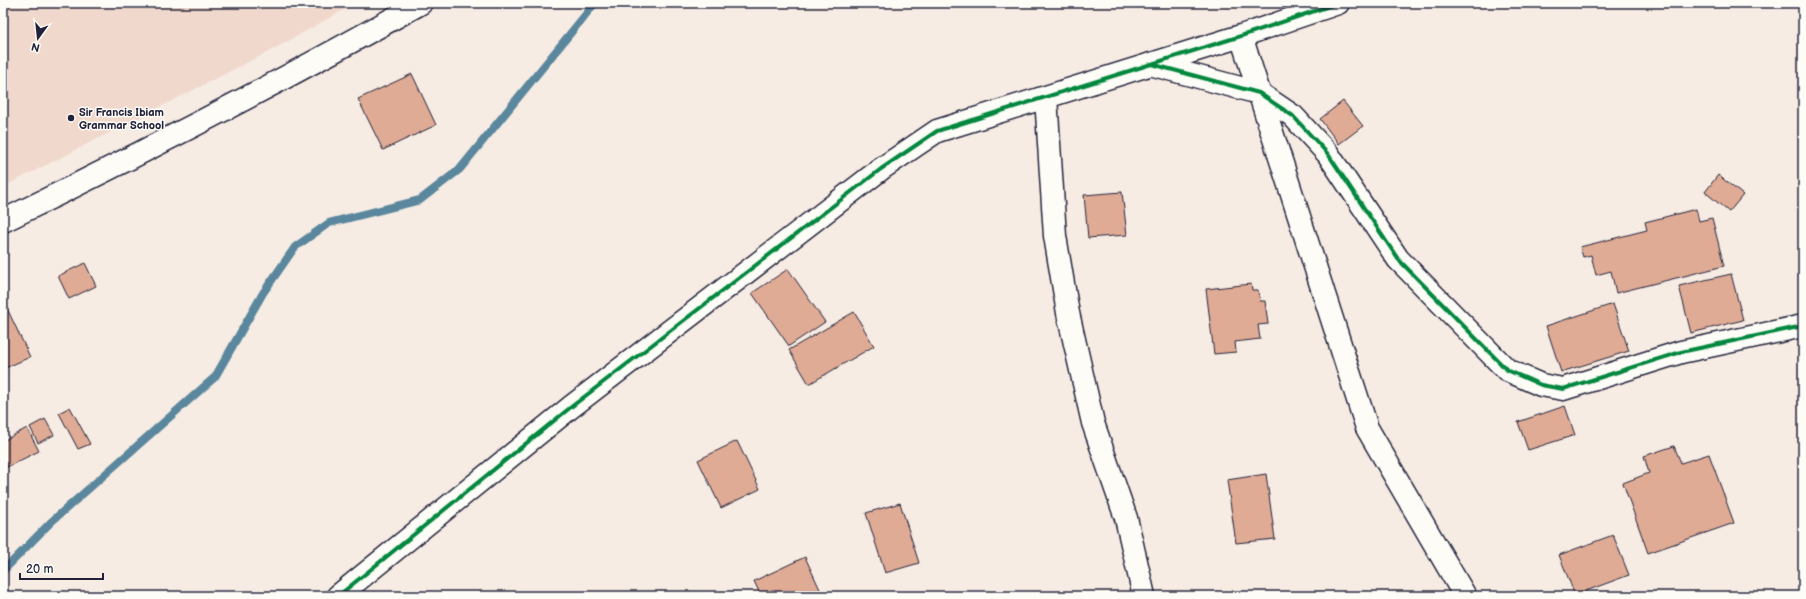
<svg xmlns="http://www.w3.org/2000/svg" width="1806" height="599" font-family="'Balsamiq Sans',sans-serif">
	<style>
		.built { fill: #f0d8cc }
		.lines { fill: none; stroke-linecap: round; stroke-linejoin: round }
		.stream { stroke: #5a879d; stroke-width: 8 }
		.building { fill: #e0ab95; stroke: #22223b }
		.minor-casing { stroke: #22223b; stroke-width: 25 }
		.secondary-casing { stroke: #22223b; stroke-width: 25 }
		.minor { stroke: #fdfcf7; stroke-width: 22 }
		.secondary { stroke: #fdfcf7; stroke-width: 22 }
		.cycleway-casing { stroke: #fdfcf7; stroke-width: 6 }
		.cycleway { stroke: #00873e; stroke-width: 4 }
		.poi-dot { fill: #22223b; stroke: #fdfcf7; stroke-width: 1.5 }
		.labels { text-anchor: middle; stroke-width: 3; stroke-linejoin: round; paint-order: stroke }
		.poi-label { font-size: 11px; font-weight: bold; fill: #22223b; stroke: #fdfcf7; text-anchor: start }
	</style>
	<rect width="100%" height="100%" fill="#f7ece3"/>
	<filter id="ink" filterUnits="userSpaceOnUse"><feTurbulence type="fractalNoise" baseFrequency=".025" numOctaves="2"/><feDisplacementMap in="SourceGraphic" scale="8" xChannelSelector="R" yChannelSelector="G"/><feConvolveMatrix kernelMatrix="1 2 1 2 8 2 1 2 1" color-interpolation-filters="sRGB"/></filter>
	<g filter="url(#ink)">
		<path class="built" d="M3,3H356L274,49L3,187Z"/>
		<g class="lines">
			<path class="stream" d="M3,571L51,522L215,377L263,293L295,247L329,223L420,200L460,169L595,3"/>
		</g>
		<path class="building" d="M412,74L436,125L383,150L358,99Z
			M1343,101L1363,126L1339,144L1320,119Z
			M1718,175L1743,195L1729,212L1705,192Z
			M1122,192L1127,235L1088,238L1084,195Z
			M1696,209L1699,221L1712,218L1724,266L1616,293L1611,271L1596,275L1591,255L1583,257L1580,247L1647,230L1645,222Z
			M85,263L96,286L69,299L58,276Z
			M788,269L825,322L789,346L752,293Z
			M1731,274L1743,320L1691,333L1679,286Z
			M1251,284L1252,290H1258L1260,301H1265L1268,324L1258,325L1260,339L1235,342L1236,352L1214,354L1206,289Z
			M3,300L30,357L3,369Z
			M1613,304L1629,351L1561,372L1546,326Z
			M854,312L874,346L809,384L789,350Z
			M1565,406L1575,435L1528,450L1518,422Z
			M70,407L90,444L78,449L59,413Z
			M45,419L54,435L38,443L30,427Z
			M27,428L39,451L7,467L3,459V441Z
			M737,441L760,489L721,508L698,460Z
			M1674,446L1681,463L1709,454L1734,523L1648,553L1623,483L1649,473L1644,456Z
			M1266,474L1275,539L1236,543L1227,480Z
			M900,503L919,563L885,573L866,513Z
			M1613,535L1629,575L1575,595L1559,555Z
			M805,557L823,596H761L754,581Z"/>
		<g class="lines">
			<g class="minor-casing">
				<path id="minor" d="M1241,36L1367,428L1465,596
					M1150,64L1259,93L1293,116L1328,154L1398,259L1507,370L1541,385L1563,389L1681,352L1803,326
					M1046,97L1055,236L1068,313L1093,423L1126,518L1144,596
					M338,596L571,407L881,169L937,131L1241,36L1338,3"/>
			</g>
			<g class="secondary-casing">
				<path id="secondary" d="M3,221C145,152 284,80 421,3"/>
			</g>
			<use href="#minor" class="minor"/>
			<use href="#secondary" class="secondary"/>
			<g class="cycleway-casing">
				<path id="cycleway" d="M1151,64L1259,93L1293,116L1328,154L1398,259L1507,370L1541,385L1563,389L1681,352L1803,326
					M338,596L571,407L881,169L937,131L1241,36L1338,3"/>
			</g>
			<use href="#cycleway" class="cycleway"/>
		</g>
	</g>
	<circle class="poi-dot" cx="71" cy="118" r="4"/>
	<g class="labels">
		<g class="poi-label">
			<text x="79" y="116">Sir Francis Ibiam<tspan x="79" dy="13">Grammar School</tspan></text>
		</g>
	</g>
	<rect width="1806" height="599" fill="none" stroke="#fdfcf7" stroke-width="16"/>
	<rect x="8" y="8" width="1790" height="583" fill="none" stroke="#22223b" stroke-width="1.5" filter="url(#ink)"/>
	<g transform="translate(38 38) rotate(195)" stroke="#fdfcf7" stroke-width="3" paint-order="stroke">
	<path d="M0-3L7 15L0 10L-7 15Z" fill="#22223b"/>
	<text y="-6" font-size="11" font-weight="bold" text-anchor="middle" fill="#22223b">N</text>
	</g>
	<path d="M20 573v6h83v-6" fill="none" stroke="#22223b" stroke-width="2"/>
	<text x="26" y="573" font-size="12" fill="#22223b" stroke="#fdfcf7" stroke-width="3" paint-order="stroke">20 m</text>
</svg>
